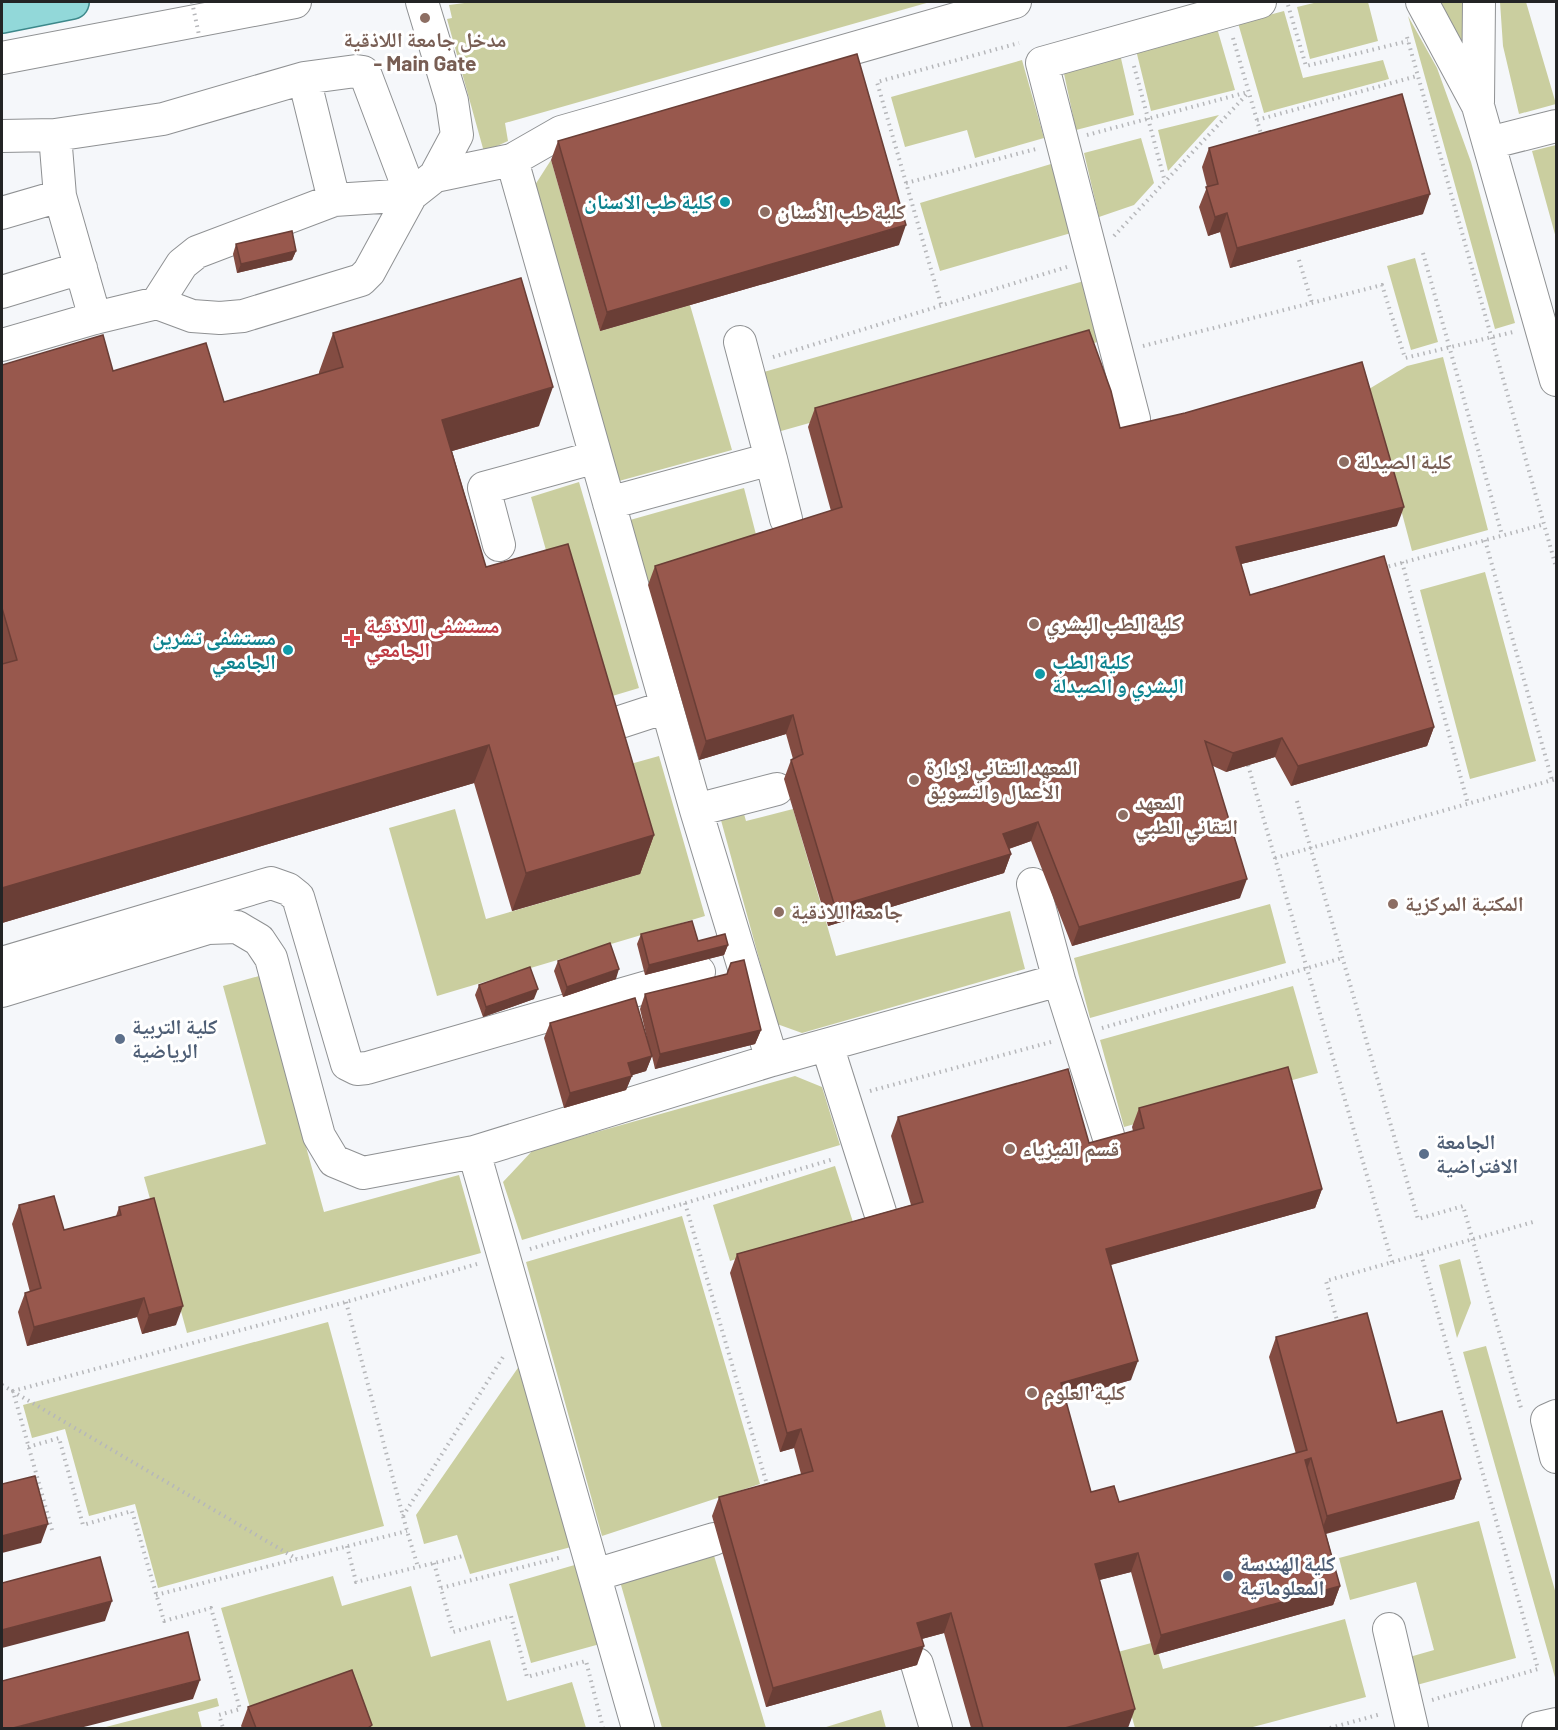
<svg xmlns="http://www.w3.org/2000/svg" width="1558" height="1730" font-family="Barlow,'Noto Naskh Arabic',sans-serif">
	<style>
		.green { fill: #cace9f }
		.lines { fill: none; stroke-linecap: round; stroke-linejoin: round }
		.minor-casing { stroke: #8f9193; stroke-width: 34 }
		.major-casing { stroke: #3c888a; stroke-width: 36 }
		.path { stroke: #b6b7ba; stroke-width: 4; stroke-dasharray: 1.5 4.5; stroke-linecap: butt }
		.minor { stroke: #fff; stroke-width: 32 }
		.major { stroke: #92d8d9; stroke-width: 33 }
		.path-bridge { stroke: #b6b7ba; stroke-width: 4; stroke-dasharray: 1.5 4.5; stroke-linecap: butt }
		.wall { fill: #834c42 }
		.shaded-wall { fill: #6a3e36 }
		.building { fill: #98584d; stroke: #6a3e36; stroke-width: 1.5 }
		.education-dot { fill: #8d6e63; stroke: #fff; stroke-width: 2 }
		.culture-dot { fill: #0f9aa8; stroke: #fff; stroke-width: 2 }
		.health-dot { fill: #e0444e; stroke: #fff; stroke-width: 2 }
		.service-dot { fill: #5c6f8a; stroke: #fff; stroke-width: 2 }
		.labels { text-anchor: middle; stroke-width: 6; stroke-linejoin: round; paint-order: stroke }
		.education-label { font-size: 21px; font-weight: bold; fill: #785e54; stroke: #fff; text-anchor: start }
		.culture-label { font-size: 21px; font-weight: bold; fill: #0d838f; stroke: #fff; text-anchor: end }
		.health-label { font-size: 21px; font-weight: bold; fill: #be3a42; stroke: #fff; text-anchor: start }
		.service-label { font-size: 21px; font-weight: bold; fill: #4e5e75; stroke: #fff; text-anchor: start }
	</style>
	<rect width="100%" height="100%" fill="#f5f7fa"/>
	<path class="green" d="M472,2H930L505,123L508,141L484,152L447,19L452,18L449,5Z
		M1318,2H1368L1378,41L1310,59L1297,7Z
		M1438,2H1465L1467,63Z
		M1500,2H1526L1556,104L1519,114L1503,46Z
		M1284,11L1303,78L1383,60L1389,79L1264,113L1238,23Z
		M1408,16L1437,68L1471,162L1515,323L1495,329Z
		M1217,28L1235,90L1151,111L1136,50Z
		M1120,54L1134,115L1076,130L1063,69Z
		M1022,60L1044,138L975,158L967,130L905,147L891,97Z
		M1219,115L1168,171L1158,130Z
		M1141,138L1154,183L1134,205L1099,217L1084,153Z
		M1556,145V238L1532,151Z
		M551,160L600,331L690,305L732,450L619,481L535,185Z
		M1051,164L1071,233L940,271L920,203Z
		M1415,258L1438,342L1411,350L1387,266Z
		M1084,281L1101,341L774,433L757,374Z
		M1443,357L1488,530L1412,551L1369,389L1407,366Z
		M579,482L639,688L589,703L531,497Z
		M744,488L760,550L648,585L630,520Z
		M1485,572L1536,761L1470,779L1420,590Z
		M659,756L705,916L437,996L389,828L455,809L486,919L640,874L609,770Z
		M742,807L746,821L793,809L836,956L1010,911L1025,969L802,1033L777,1024L719,813Z
		M1270,904L1286,963L1090,1018L1074,958Z
		M259,976L324,1212L459,1175L481,1253L187,1333L144,1177L266,1144L223,986Z
		M1293,986L1318,1073L1124,1127L1100,1040Z
		M795,1076L822,1087L840,1145L522,1240L503,1182L533,1150Z
		M835,1166L853,1222L730,1261L713,1205Z
		M682,1216L760,1484L602,1536L526,1262Z
		M1460,1259L1471,1303L1457,1338L1439,1265Z
		M328,1322L384,1526L158,1588L135,1504L89,1516L65,1429L32,1438L23,1405Z
		M1486,1346L1556,1594V1681L1463,1352Z
		M522,1362L571,1547L470,1574L457,1535L424,1544L416,1515Z
		M1479,1521L1516,1658L1413,1686L1406,1658L1434,1650L1416,1582L1350,1600L1339,1558Z
		M712,1549L766,1728H662L619,1578Z
		M578,1564L600,1644L531,1663L509,1584Z
		M333,1576L342,1606L411,1586L431,1657L490,1640L507,1701L572,1682L586,1728H341L251,1711L221,1608Z
		M1345,1619L1366,1697L1249,1728H1135L1114,1653L1155,1642L1163,1669Z
		M217,1698L219,1706L198,1712L202,1728H102Z
		M881,1710L886,1728H823Z"/>
	<g class="lines">
		<g class="minor-casing">
			<path id="minor" d="M422,2L452,101L457,135L435,176
				M1422,2L1478,106L1556,380
				M2,58L295,2
				M1478,102L1479,2
				M2,136L55,135
				M1489,143L1556,126
				M2,213L60,196
				M2,292L81,268
				M157,303L192,316L220,318L243,316L361,280L369,272L411,195L366,76L363,72L356,71L304,78
				M95,318L60,196L55,135L163,119L304,78L334,200
				M740,342L771,459
				M2,345L95,318L157,303L182,264L197,252L334,200L411,195L435,176L512,160L561,132L1015,2
				M1134,419L1042,63L1260,2
				M609,503L771,459L786,519
				M499,545L484,488L596,457
				M614,724L666,707
				M696,810L777,789
				M2,963L271,883L288,889L298,897L347,1064L357,1069L367,1068L699,972
				M1059,980L1108,1135
				M2,991L208,928L237,927L259,940L271,958L319,1136L334,1161L363,1173L474,1152L772,1060L696,810L512,160
				M827,1045L880,1212
				M772,1060L1059,980L1033,884
				M474,1152L638,1728
				M1556,1416L1547,1420L1556,1457
				M595,1575L714,1539
				M1389,1629L1412,1728
				M917,1664L936,1728
				M1538,1728L1556,1724"/>
		</g>
		<g class="major-casing">
			<path id="major" d="M2,16L72,2"/>
		</g>
		<path class="path" d="M1288,5L1306,66L1408,41
			M1407,37L1556,567
			M1233,38L1261,134
			M1134,66L1165,182
			M1257,120L1417,76
			M1087,135L1248,92
			M906,183L1036,149
			M1114,236L1249,92
			M1423,253L1502,535
			M1299,260L1312,303
			M941,304L877,82L1019,43
			M1143,346L1382,285L1405,358L1513,332
			M773,357L1067,267
			M1485,540L1552,780
			M1402,562L1468,804
			M1383,568L1545,524
			M1248,765L1392,1262
			M1297,801L1418,1219L1463,1206L1521,1408
			M1275,858L1556,779
			M1102,1028L1342,958
			M870,1091L1051,1042
			M685,1203L768,1488
			M530,1249L834,1159
			M1421,1254L1538,1669L1432,1700
			M346,1302L407,1531L418,1567
			M1338,1324L1326,1281L1533,1222
			M2,1385L297,1559
			M28,1447L59,1438L83,1525L132,1511L164,1621L211,1608L240,1709L219,1715L223,1728
			M403,1516L503,1357
			M52,1530L13,1391L346,1302L477,1264
			M347,1546L356,1582L463,1556
			M434,1563L453,1632L511,1616L527,1677L586,1661L603,1728
			M441,1588L562,1557
			M156,1595L407,1531
			M1330,1728L1381,1714"/>
		<use href="#minor" class="minor"/>
		<use href="#major" class="major"/>
		<path class="path-bridge" d="M192,2L199,35"/>
	</g>
	<path class="wall" d="M558,141L899,245L600,331L551,160Z
		M1209,148L1423,214L1230,268L1220,232L1208,236L1199,207L1207,187L1202,167Z
		M236,244L296,251L292,260L237,273L233,254Z
		M333,333L539,426L452,451L486,567L654,835L640,874L512,911L474,783L2,923V365L113,371L224,402L319,374V372Z
		M815,408L1120,428L1397,526L1241,564L1250,595L1434,727L1427,746L1291,786L1275,757L1226,772L1213,766L1240,898L1072,946L1031,841L1009,849L1011,854L1004,873L828,926L784,779L791,760L793,759L786,734L699,760L648,585L655,566L831,511L808,427Z
		M641,934L698,941L728,945L724,955L645,975L637,944Z
		M558,961L616,979L563,997L554,971Z
		M479,985L534,999L483,1017L475,995Z
		M645,994L761,1030L755,1044L655,1069L652,1056L646,1071L632,1075L626,1090L564,1108L544,1038L550,1023L651,1055L640,1009Z
		M1139,1108L1322,1189L1315,1208L1111,1265L1131,1380L1065,1399L1091,1492L1119,1502L1296,1454L1269,1357L1276,1337L1397,1423L1461,1479L1454,1499L1326,1534L1340,1586L1333,1605L1154,1655L1131,1572L1099,1580L1128,1728H971L944,1633L922,1639L917,1665L766,1707L712,1516L719,1497L801,1474L794,1448L780,1452L730,1273L737,1254L911,1205L891,1136L898,1117L1089,1143L1133,1131L1132,1127Z
		M19,1205L64,1230L116,1216L119,1207L176,1325L142,1334L137,1317L27,1346L18,1312L25,1293L30,1292L12,1224Z
		M248,1707L370,1728H242L241,1726Z"/>
	<path class="shaded-wall" d="M1430,194L1423,214L1230,268L1237,248Z
		M1227,213L1220,232L1208,236L1215,217Z
		M906,225L899,245L600,331L607,312Z
		M296,251L292,260L237,273L241,264Z
		M553,387L539,426L428,458L442,420Z
		M1404,507L1397,526L1229,567L1236,547Z
		M793,715L786,734L699,760L706,741Z
		M1434,727L1427,746L1291,786L1298,766Z
		M1282,738L1275,757L1226,772L1233,753Z
		M489,745L474,783L2,923V888Z
		M1038,822L1031,841L996,853L1003,834Z
		M654,835L640,874L512,911L526,873Z
		M1011,854L1004,873L828,926L835,907Z
		M1247,879L1240,898L1072,946L1079,927Z
		M728,945L724,955L645,975L649,965Z
		M619,969L616,979L563,997L567,987Z
		M538,989L534,999L483,1017L486,1007Z
		M761,1030L755,1044L655,1069L660,1054Z
		M652,1056L646,1071L623,1078L628,1063Z
		M632,1076L626,1090L564,1108L570,1093Z
		M1322,1189L1315,1208L1099,1268L1106,1249Z
		M144,1298L137,1317L27,1346L34,1327Z
		M183,1306L176,1325L142,1334L149,1315Z
		M1138,1361L1131,1380L1054,1402L1061,1383Z
		M801,1429L794,1448L780,1452L787,1433Z
		M1311,1458L1304,1478L1305,1460Z
		M1461,1479L1454,1499L1320,1535L1327,1516Z
		M48,1524L41,1543L2,1553V1536Z
		M1138,1553L1131,1572L1088,1583L1095,1564Z
		M1340,1586L1333,1605L1154,1655L1161,1635Z
		M112,1601L105,1621L2,1648V1630Z
		M951,1613L944,1633L910,1642L917,1623Z
		M924,1646L917,1665L766,1707L773,1688Z
		M200,1680L193,1699L80,1728H13Z
		M1135,1709L1128,1728H1065Z"/>
	<path class="building" d="M857,54L906,225L607,312L558,141Z
		M1402,94L1430,194L1237,248L1227,213L1215,217L1206,187L1218,184L1209,148Z
		M292,231L296,251L241,264L236,244Z
		M521,278L553,387L442,420L486,567L568,544L654,835L526,873L489,745L2,888V664L17,660L2,608V365L103,335L113,371L206,343L224,402L343,367L333,333Z
		M1089,330L1111,391L1120,428L1185,413L1362,362L1404,507L1236,547L1250,595L1384,556L1434,727L1298,766L1282,738L1233,753L1205,741L1247,879L1079,927L1038,822L1003,834L1011,854L835,907L791,760L803,754L793,715L706,741L655,566L842,507L815,408Z
		M692,921L698,941L725,934L728,945L649,965L641,934Z
		M610,943L619,969L567,987L558,961Z
		M744,960L761,1030L660,1054L645,994L727,974L731,963Z
		M530,967L538,989L486,1007L479,985Z
		M635,998L652,1056L628,1063L632,1076L570,1093L550,1023Z
		M1288,1067L1322,1189L1106,1249L1138,1361L1061,1383L1091,1492L1114,1486L1119,1502L1307,1450L1276,1337L1367,1313L1397,1423L1442,1411L1461,1479L1327,1516L1311,1458L1305,1460L1340,1586L1161,1635L1138,1553L1095,1564L1135,1709L1065,1728H983L951,1613L917,1623L924,1646L773,1688L719,1497L813,1471L801,1429L787,1433L737,1254L923,1202L898,1117L1068,1069L1089,1143L1144,1128L1139,1108Z
		M54,1196L64,1230L121,1215L119,1207L154,1198L183,1306L149,1315L144,1298L34,1327L25,1293L41,1288L19,1205Z
		M35,1476L48,1524L2,1536V1484Z
		M100,1557L112,1601L2,1630V1583Z
		M188,1632L200,1680L13,1728H2V1681Z
		M352,1670L372,1725L368,1728H256L248,1707Z"/>
	<g class="education-dot">
		<circle cx="425" cy="18" r="6"/>
		<circle cx="765" cy="212" r="6"/>
		<circle cx="1344" cy="462" r="6"/>
		<circle cx="1034" cy="624" r="6"/>
		<circle cx="914" cy="780" r="6"/>
		<circle cx="1123" cy="815" r="6"/>
		<circle cx="1393" cy="904" r="6"/>
		<circle cx="779" cy="912" r="6"/>
		<circle cx="1010" cy="1149" r="6"/>
		<circle cx="1032" cy="1393" r="6"/>
	</g>
	<g class="culture-dot">
		<circle cx="725" cy="202" r="6"/>
		<circle cx="288" cy="650" r="6"/>
		<circle cx="1040" cy="674" r="6"/>
	</g>
	<path class="health-dot" d="M349 629h6v6h6v6h-6v6h-6v-6h-6v-6h6z"/>
	<g class="service-dot">
		<circle cx="120" cy="1039" r="6"/>
		<circle cx="1424" cy="1154" r="6"/>
		<circle cx="1228" cy="1576" r="6"/>
	</g>
	<g class="labels">
		<g class="education-label">
			<text x="425" y="47" text-anchor="middle">مدخل جامعة اللاذقية<tspan x="425" dy="24">- Main Gate</tspan></text>
			<text x="777" y="219">كلية طب الأسنان</text>
			<text x="1356" y="469">كلية الصيدلة</text>
			<text x="1046" y="631">كلية الطب البشري</text>
			<text x="926" y="775">المعهد التقاني لإدارة<tspan x="926" dy="24">الأعمال والتسويق</tspan></text>
			<text x="1135" y="810">المعهد<tspan x="1135" dy="24">التقاني الطبي</tspan></text>
			<text x="1405" y="911">المكتبة المركزية</text>
			<text x="791" y="919">جامعة اللاذقية</text>
			<text x="1022" y="1156">قسم الفيزياء</text>
			<text x="1044" y="1400">كلية العلوم</text>
		</g>
		<g class="culture-label">
			<text x="713" y="209">كلية طب الاسنان</text>
			<text x="276" y="645">مستشفى تشرين<tspan x="276" dy="24">الجامعي</tspan></text>
			<text x="1052" y="669" text-anchor="start">كلية الطب<tspan x="1052" dy="24">البشري و الصيدلة</tspan></text>
		</g>
		<g class="health-label">
			<text x="366" y="633">مستشفى اللاذقية<tspan x="366" dy="24">الجامعي</tspan></text>
		</g>
		<g class="service-label">
			<text x="132" y="1034">كلية التربية<tspan x="132" dy="24">الرياضية</tspan></text>
			<text x="1436" y="1149">الجامعة<tspan x="1436" dy="24">الافتراضية</tspan></text>
			<text x="1240" y="1571">كلية الهندسة<tspan x="1240" dy="24">المعلوماتية</tspan></text>
		</g>
	</g>
	<rect width="1558" height="1730" fill="none" stroke="#232425" stroke-width="6"/>
</svg>
